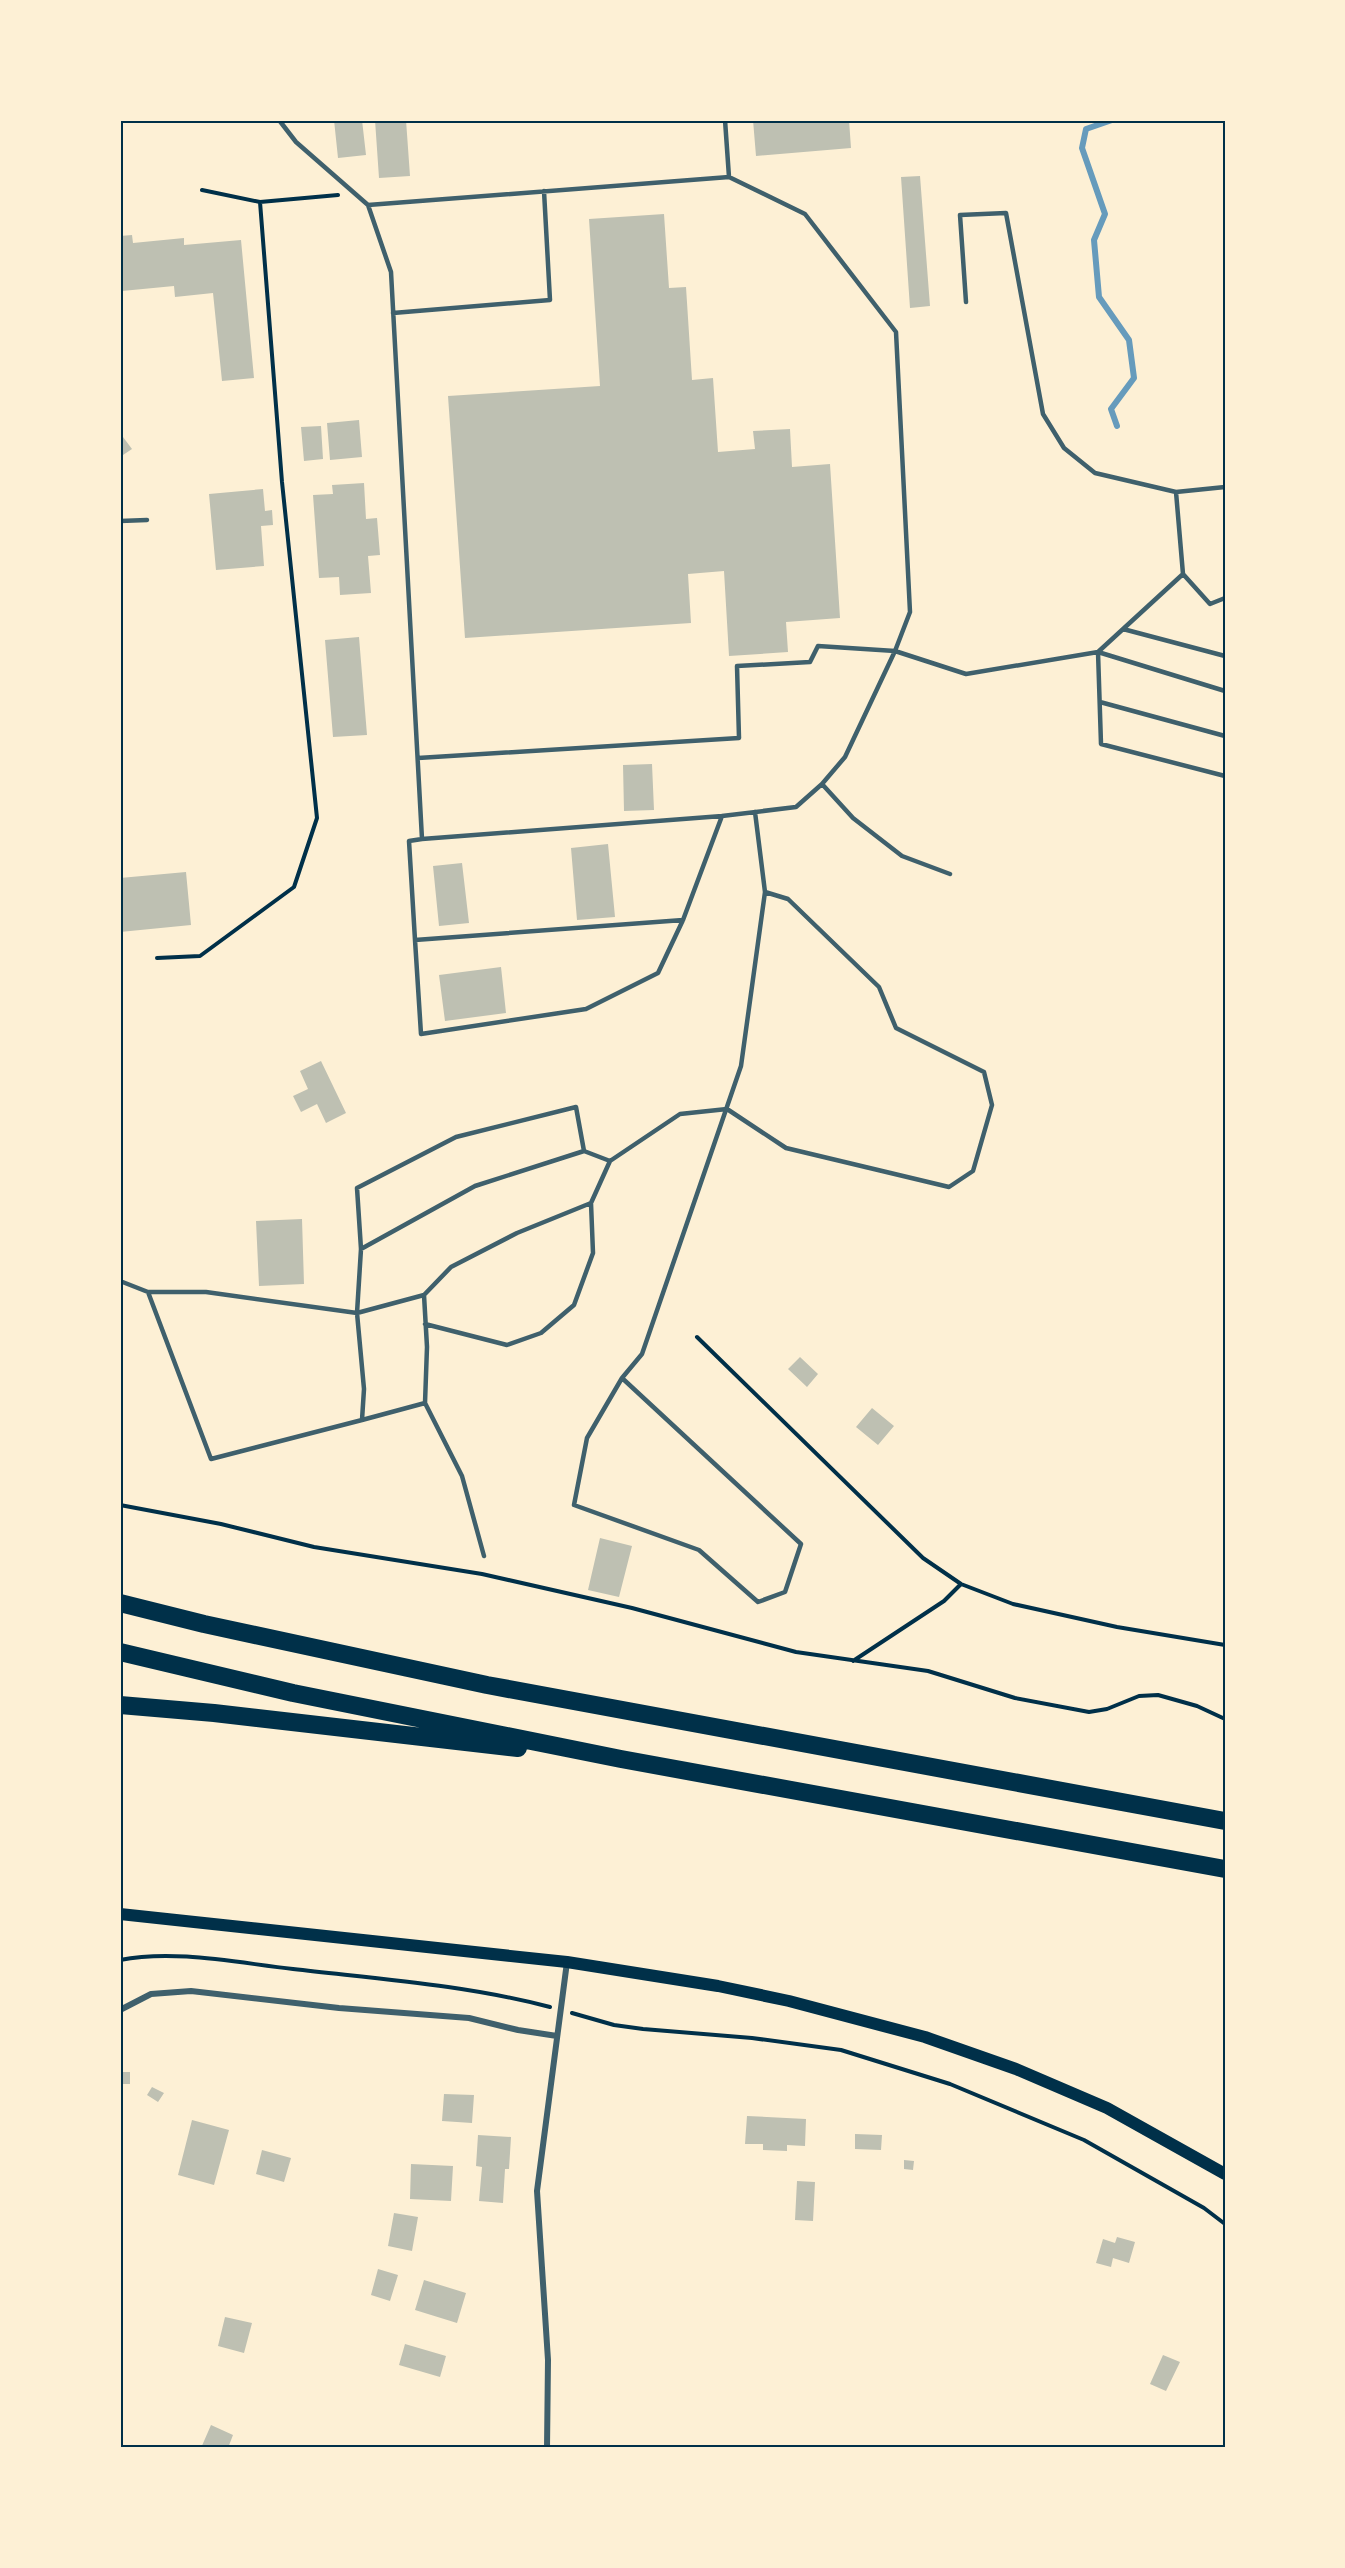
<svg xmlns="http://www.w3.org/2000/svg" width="1345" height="2568" font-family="Inter,sans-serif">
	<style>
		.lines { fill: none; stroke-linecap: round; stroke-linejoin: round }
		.stream { stroke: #669bbc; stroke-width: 6 }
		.building { fill: #bec0b2 }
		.path { stroke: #003049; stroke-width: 4 }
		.service { stroke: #3f606c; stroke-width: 4.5 }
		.minor { stroke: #3f606c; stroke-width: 6 }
		.secondary { stroke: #003049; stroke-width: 12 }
		.motorway { stroke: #003049; stroke-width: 18 }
		.neatline { fill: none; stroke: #003049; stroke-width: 2 }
	</style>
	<rect width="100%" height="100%" fill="#fdf0d5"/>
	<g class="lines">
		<path class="stream" d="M1112,120L1086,129L1082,148L1105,214L1094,240L1099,297L1129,340L1134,378L1111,409L1117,426"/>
	</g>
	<path class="building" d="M334,120H362L366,155L338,158Z
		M375,120H406L410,176L379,178Z
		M753,120H849L851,148L756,156Z
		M920,176L930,306L910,308L901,177Z
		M664,214L669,288L686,287L692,380L713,378L718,452L755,449L753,431L790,429L792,467L830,464L840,618L786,622L788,652L729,656L724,571L688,574L691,623L465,638L448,396L600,386L589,219Z
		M132,235L133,243L184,238V245L241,240L254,378L222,381L213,293L175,297L174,286L122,291L120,236Z
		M359,420L362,457L330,460L327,423Z
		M321,426L323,459L304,461L301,427Z
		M120,433L132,449L120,457Z
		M364,483L366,519L377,518L380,555L368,556L371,593L340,595L339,577L319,578L313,495L333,494L332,485Z
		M263,489L265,511L272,510L273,525L261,526L264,566L216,570L209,494Z
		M359,637L367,735L333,737L325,640Z
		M652,764L654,810L624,811L623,765Z
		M608,844L615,917L577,920L571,848Z
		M462,863L469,923L439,926L433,866Z
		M186,872L191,925L120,932V878Z
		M501,967L506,1013L445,1021L439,975Z
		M321,1061L346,1113L326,1123L317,1104L301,1112L293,1096L308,1089L300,1071Z
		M302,1219L304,1284L259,1286L256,1221Z
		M800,1357L818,1374L807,1387L788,1369Z
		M872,1408L894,1426L878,1445L856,1427Z
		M600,1538L632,1546L619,1597L588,1590Z
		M120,2072H130V2084H120Z
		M152,2087L164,2093L158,2102L147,2095Z
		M444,2094L474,2095L472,2123L442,2121Z
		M747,2116L806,2119L805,2146L787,2145V2151L763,2150V2144H745Z
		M192,2120L229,2130L214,2185L178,2175Z
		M855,2134L882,2135L881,2150L855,2149Z
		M478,2135L511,2137L509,2169H505L503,2203L479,2201L482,2167L476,2166Z
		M262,2150L291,2158L284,2182L256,2174Z
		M904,2160L914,2161L913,2170L904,2169Z
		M411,2164L453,2166L451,2201L410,2199Z
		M797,2181L815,2182L813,2221L795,2220Z
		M394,2213L418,2217L412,2251L388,2246Z
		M1117,2237L1135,2242L1129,2263L1113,2258L1111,2267L1096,2263L1103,2239L1115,2243Z
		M378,2269L398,2275L390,2301L371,2295Z
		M424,2280L466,2293L457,2323L415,2310Z
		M225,2317L252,2323L244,2353L218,2346Z
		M405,2344L446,2356L440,2377L399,2365Z
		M1163,2355L1180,2362L1166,2391L1150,2384Z
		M211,2425L233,2435L228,2448H201Z"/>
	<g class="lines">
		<path class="path" d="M202,190L260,202
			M157,958L200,956L294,887L317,818L282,482L260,202L338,195
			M697,1337L923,1558L961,1584L1013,1604L1117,1627L1225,1645
			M120,1505L221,1524L314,1547L482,1574L632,1608L796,1652L928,1671L1015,1698L1089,1712L1107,1709L1139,1696L1158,1695L1197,1706L1225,1719
			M853,1661L944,1601L961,1584
			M120,1960C175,1949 238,1963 293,1969C379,1979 466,1985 550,2007
			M572,2013L614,2025L643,2029L752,2038L841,2050L950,2084L1084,2140L1204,2208L1225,2224"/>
		<path class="service" d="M279,120L296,142L368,205L391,272L422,839L722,816L683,920L658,973L586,1009L421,1034L415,940L683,920
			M368,205L729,177
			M966,302L960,215L1006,213L1043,414L1064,448L1095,473L1176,492
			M393,313L550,300L544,191
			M1225,487L1176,492L1183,574L1210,604L1225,598
			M120,521L147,520
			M1123,629L1225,656
			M1225,691L1098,652L1101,744L1225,776
			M1100,702L1225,736
			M418,758L739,738L737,666L810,662L818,646L895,651L966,674L1098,652L1183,574
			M822,784L853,818L902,856L950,874
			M722,816L796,807L822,784L845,757L895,651L910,612L896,332L805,214L729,177L725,120
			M415,940L409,841L422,839
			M576,1107L584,1151L610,1161L591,1203L517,1233L451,1267L424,1295L427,1347L425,1403L362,1420L364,1389L357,1313L361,1249L357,1188L456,1137Z
			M610,1161L680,1114L727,1109L786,1148L949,1187L973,1171L992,1105L984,1072L896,1028L879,987L788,899L765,892
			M361,1249L475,1186L584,1151
			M120,1281L148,1292H206L357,1313L424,1295
			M148,1292L211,1459L362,1420
			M425,1324L507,1345L541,1333L574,1305L593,1253L591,1203
			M622,1378L801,1544L785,1592L758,1602L699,1550L574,1505L587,1438L622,1378L642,1354L741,1066L765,892L755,812
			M425,1403L462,1476L484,1556"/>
		<path class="minor" d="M120,2010L151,1994L191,1991L339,2008L469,2018L518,2030L557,2036
			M547,2448L548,2360L537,2191L567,1962"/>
		<path class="secondary" d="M120,1914L567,1962L718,1986L789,2001L925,2037L1016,2069L1107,2108L1225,2174"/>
		<path class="motorway" d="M120,1603L204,1624L487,1685L1225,1821
			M120,1652L293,1693L621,1759L1225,1869
			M120,1705L214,1713L518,1748"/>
	</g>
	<rect width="1345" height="2568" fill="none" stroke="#fdf0d5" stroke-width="243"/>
	<rect x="122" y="122" width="1102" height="2324" class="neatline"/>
</svg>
